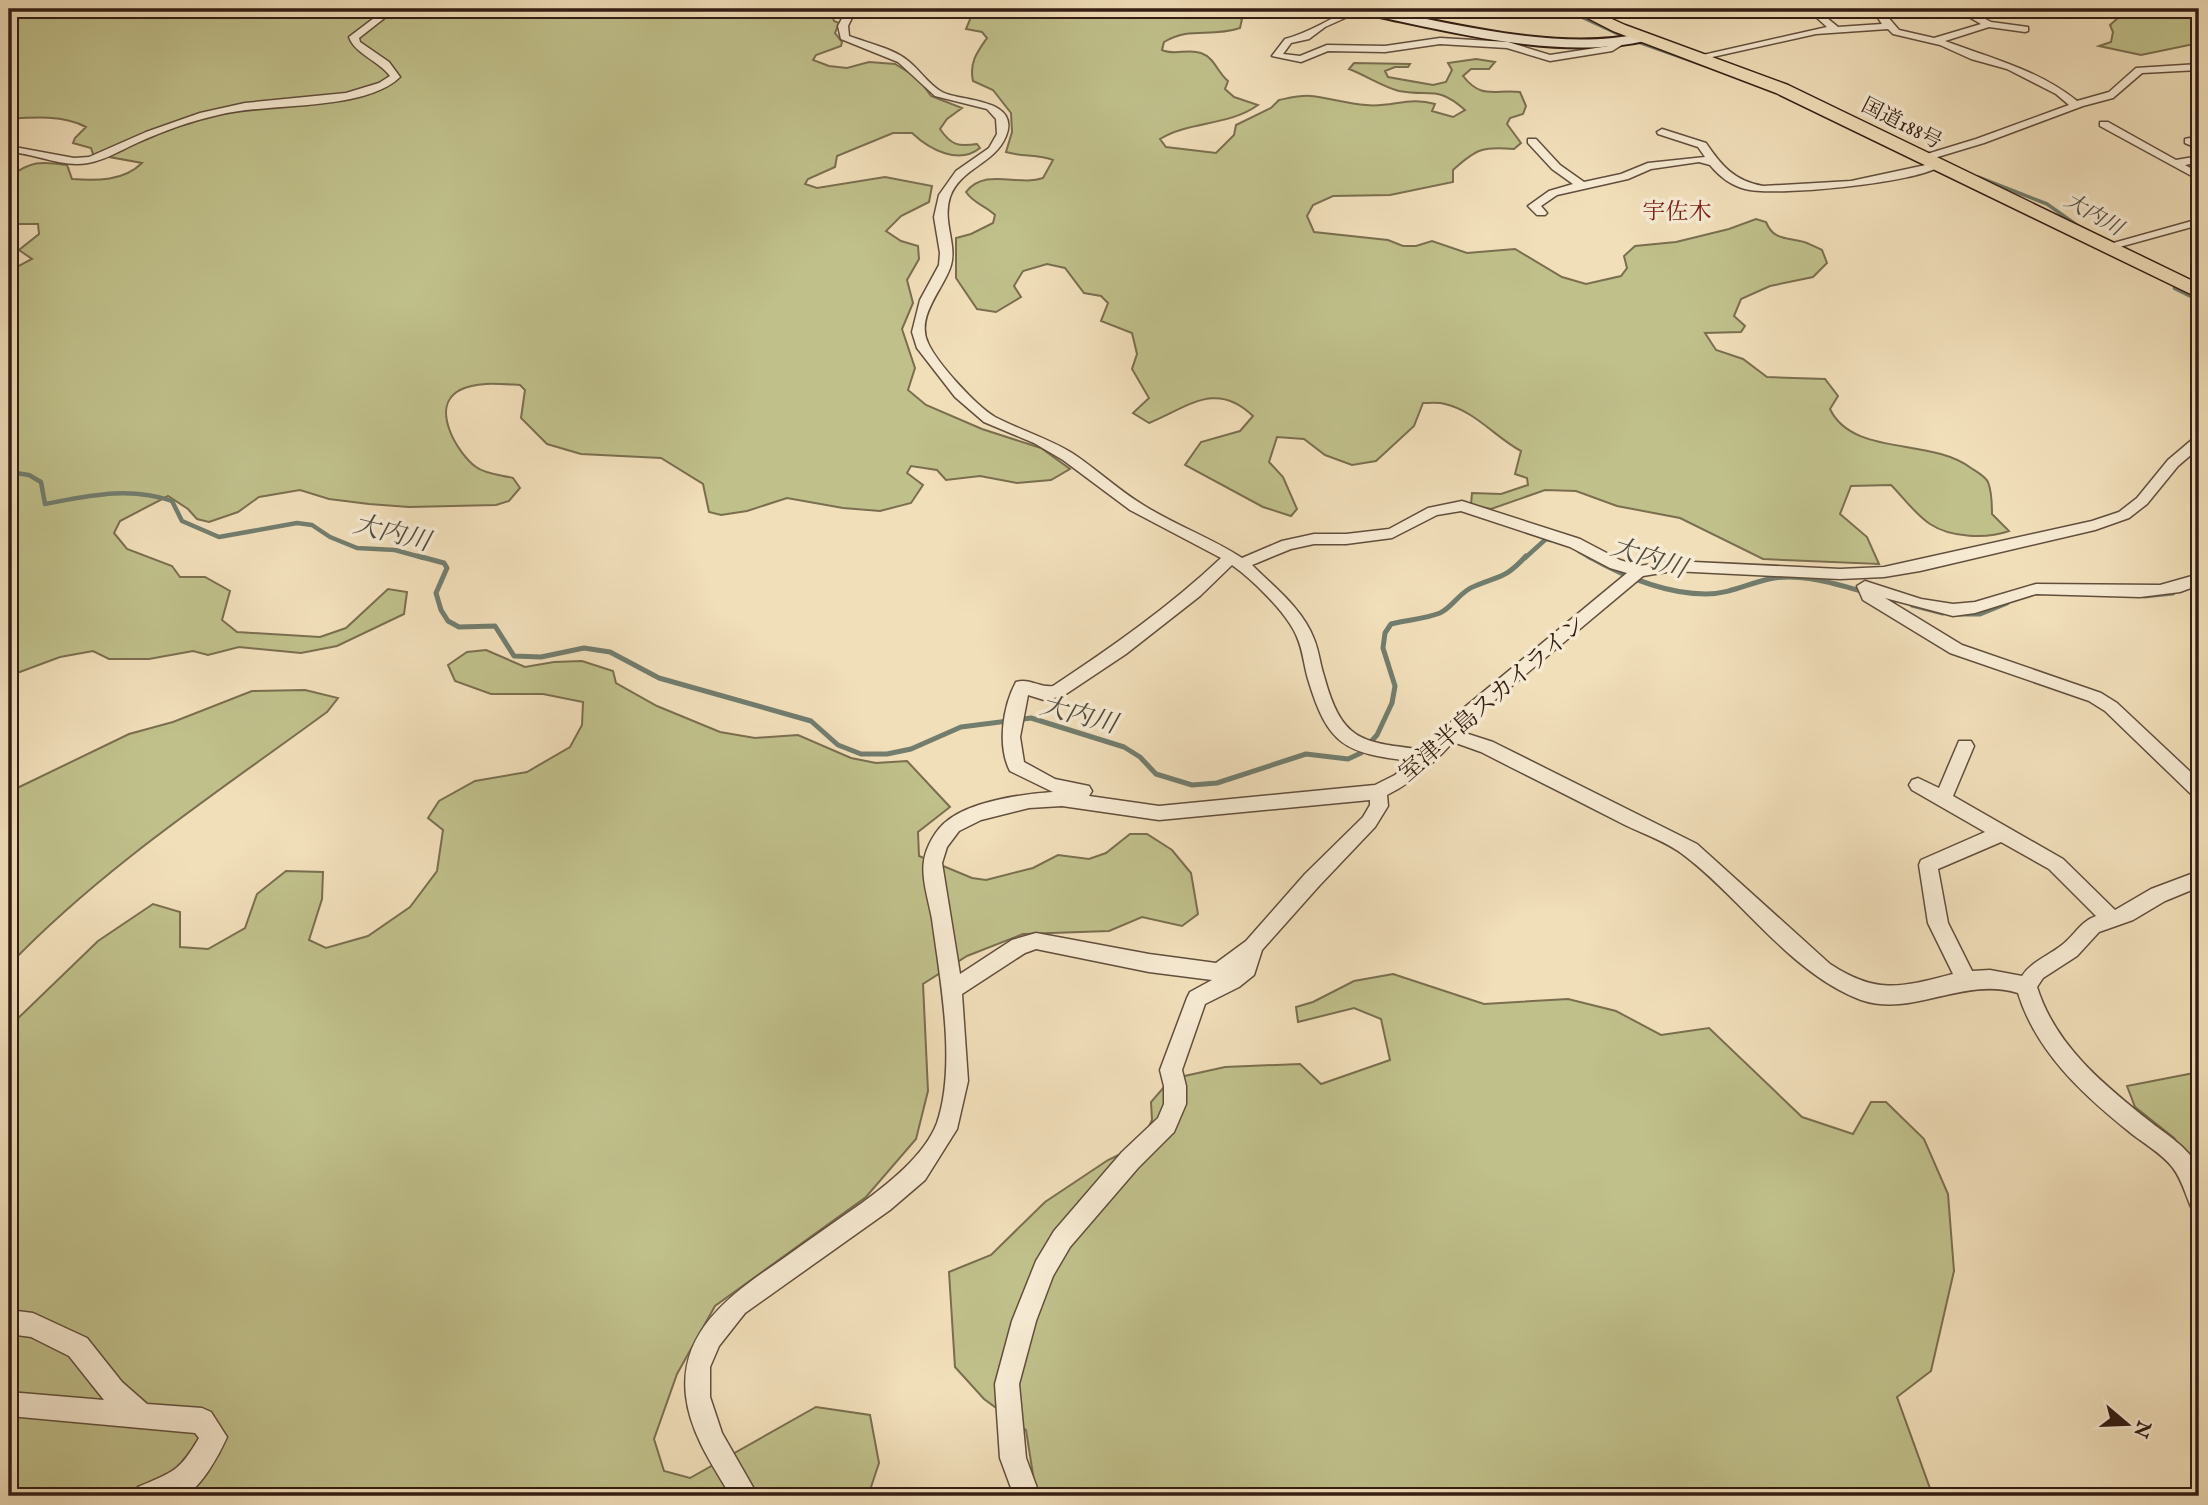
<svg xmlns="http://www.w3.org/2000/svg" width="2208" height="1505" font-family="'IM FELL English','Noto Serif JP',serif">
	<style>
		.green { fill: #c0c08b; stroke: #7a6e4f; stroke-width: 2 }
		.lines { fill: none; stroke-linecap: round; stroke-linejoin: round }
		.stream-far2 { stroke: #727d6e; stroke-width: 3.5 }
		.stream-far1 { stroke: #727d6e; stroke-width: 4.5 }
		.stream { stroke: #727d6e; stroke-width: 5 }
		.minor-casing { stroke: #624e3d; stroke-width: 3 }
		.secondary-casing { stroke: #331d13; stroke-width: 4 }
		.trunk-casing { stroke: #331d13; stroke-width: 3 }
		.minor { fill: #f6ead2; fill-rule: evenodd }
		.secondary { fill: #f6ead2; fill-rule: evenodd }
		.trunk { fill: #f1dfba; fill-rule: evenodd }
		.labels { text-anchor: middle; stroke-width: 7; stroke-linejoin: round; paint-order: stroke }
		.far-street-label { font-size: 21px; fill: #331d13; stroke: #f6ead2 }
		.far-water-label { font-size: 21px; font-style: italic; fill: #524d40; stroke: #f6ead2 }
		.far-quarter-label { font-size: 23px; fill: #7a1f14; stroke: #f6ead2 }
		.street-label { font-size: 24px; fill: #331d13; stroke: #f6ead2 }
		.water-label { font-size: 26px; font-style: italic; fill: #524d40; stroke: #f6ead2 }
	</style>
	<rect width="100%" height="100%" fill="#f1dfba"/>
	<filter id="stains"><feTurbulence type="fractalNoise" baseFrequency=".00286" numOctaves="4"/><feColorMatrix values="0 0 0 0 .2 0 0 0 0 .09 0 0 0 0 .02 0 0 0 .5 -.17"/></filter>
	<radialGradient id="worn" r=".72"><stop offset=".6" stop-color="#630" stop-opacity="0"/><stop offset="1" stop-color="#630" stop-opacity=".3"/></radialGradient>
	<path class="green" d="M9,9H815L832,15L834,21L839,23L835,33L842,42L841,46L816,55L813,60L829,66L847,68L869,62L895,64L918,78L931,96L962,108L947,119L940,129C951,145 958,147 977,144L980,148C959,165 930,150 912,133H893L837,156L835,167L808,179L805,184L817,188L885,177L932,186L929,202L901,216L886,231L901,241L918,246L919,259L907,280L913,303L902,329L915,368L908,390L926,405L982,429L1041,448L1070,469L1051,480L1017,483L980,476L946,480L937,470L911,466L907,473L923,485L911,503L880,511L843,508L787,498L747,511L721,515L709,512L703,484L661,458L581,454L547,444L521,418L525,390L520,385C502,384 477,381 460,390C429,406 457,453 476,467C485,474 502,475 513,478L520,488L509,501L496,505L409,507L369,504L329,499L300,490L259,497L238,512L209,522L197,519L188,509L168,496L120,521L114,533L127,549L172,566L180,577H205L230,591L222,620L237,632L320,637L346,628L388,589L407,592L404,614L337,646L301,653L239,647L208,655L193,651L149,659H109L93,651L60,657L9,676V271L32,259L19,250L39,234L38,224H9V177C31,161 40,161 67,165L72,179C97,181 124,181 142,163L93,154L91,148L73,143L75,138L86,127C64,115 34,117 9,119Z
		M979,9H1221L1242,19L1240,28C1209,38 1191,26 1164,42L1162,50C1175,56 1188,48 1201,53C1215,58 1217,72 1228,81L1225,89L1234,97L1258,105C1229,126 1189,121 1160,139L1166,147L1216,153L1234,135L1236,125L1271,108L1279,100C1289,98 1301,95 1311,96C1330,98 1347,104 1366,105C1391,108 1409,96 1435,104L1432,111L1453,117L1465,110C1437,85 1431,97 1399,91C1383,87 1365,75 1349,69L1354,63L1410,64L1408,67H1395L1385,71L1388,77L1433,85L1446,82L1452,70L1448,63L1476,59L1495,62L1489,69H1471L1463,76C1482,100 1494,89 1520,92L1526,106L1523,114L1510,118L1507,124L1521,143L1514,149C1483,146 1476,149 1453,170V182L1390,195L1333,196L1313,205L1307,216L1314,232L1388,240L1403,246H1416L1432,241L1467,253L1515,249L1562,277L1586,284L1621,276L1627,268L1624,256L1635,246L1676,242L1729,229L1756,219L1766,222C1773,239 1783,237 1800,241C1807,242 1815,247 1822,250L1827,263L1813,277L1770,286L1741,299L1734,316L1745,326L1741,332L1705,333L1716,350L1743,359L1767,377L1825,379L1838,396L1830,409C1853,457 1930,437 1971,468C1977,472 1985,476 1988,482C1992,492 1992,504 1992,514L2009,531C1987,539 1951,538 1930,524C1916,515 1903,497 1891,485L1851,486L1840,514L1867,537L1879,564L1763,559L1680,518L1617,506L1576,491L1545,490L1491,509L1471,505L1472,493L1501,494L1528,485L1527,478L1515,474L1521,451C1495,437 1475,411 1445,404C1439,402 1430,403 1423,403L1414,426L1376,461L1352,465L1325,455L1304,439L1277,437L1269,462L1283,477L1297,509L1291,516L1263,507L1185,465L1201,442L1240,431L1253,416C1216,380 1188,407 1149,423L1133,413L1149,398L1132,369L1137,354L1132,333L1101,321L1108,303L1101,296L1084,293L1065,268L1047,264L1023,271L1014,286L1021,297L996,312L977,309L956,278V238L971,234L993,223L995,215C985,205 974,204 966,192C986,167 1018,187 1043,178L1053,160C1038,154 1022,157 1006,152L1012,132L1011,113L993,90L973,81C969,63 977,52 987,38L982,32L966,29L973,12Z
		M2169,9H2199V43L2141,55L2099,46L2111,42L2113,32L2110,25L2118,18L2169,11Z
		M486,650L525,667L554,662L582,661L613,671L616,683L657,706L720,732L755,738L798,735L851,758L876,763L907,761L950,807L918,832L919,856L972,878L986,880L1033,868L1058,855L1089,859L1106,853L1130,834H1147L1172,850L1191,873L1198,914L1182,926L1142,917L1109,931L1023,934L967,956L923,984L928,1091L916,1139L866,1197L715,1306L677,1374L654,1439L664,1471L690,1478L816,1407L870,1415L879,1463L868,1496H9V1027L98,941L153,904L180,912V947L208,949L245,928L257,894L286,871L323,872L322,899L309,940L326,948L368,936L410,907L437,871L443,830L428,818L439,801L475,781L527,772L570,747L582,725L583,702L543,694H491L455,681L448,665L467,652Z
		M305,690L338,698L327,712C218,792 103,867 9,965V792L129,734L173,722L252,691Z
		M1393,974L1484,1004L1568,999L1616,1011L1661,1035L1709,1028L1802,1117L1853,1134L1871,1102H1886L1924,1139L1948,1194L1954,1271L1931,1371L1897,1397L1931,1491L1939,1496H1028L1034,1481L1026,1430L984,1399L955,1367L949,1272L991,1255L1045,1202L1108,1160L1141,1144L1152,1120L1151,1102L1171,1079L1225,1067L1300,1064L1321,1084L1390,1060L1381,1019L1354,1008L1298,1022L1296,1007L1313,1002L1354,981Z
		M2199,1072V1174L2174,1138L2135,1107L2127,1086Z"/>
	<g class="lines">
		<path class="stream-far2" d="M1564,9L1627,38L1740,78
			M1978,177L2047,204L2081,228"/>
		<path class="stream-far1" d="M2175,288L2199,300
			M9,472L29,475L41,482L45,504C88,496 129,486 172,501L182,521L219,537L297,523L312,525L330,537L357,548L395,550L424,558
			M1579,551L1591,558
			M1525,558L1546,539L1551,540"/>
		<path class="stream" d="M418,556L444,563L447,568L436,593L441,610L448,621L459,627L495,626L514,656L541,657L584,648L610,652L659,678L811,721L838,745L861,754H887L911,749L961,727L1031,718L1124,747L1140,757L1156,774L1192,785L1217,783L1306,754L1348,759L1361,753L1377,735L1392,703L1395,686L1383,648L1385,633L1391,624C1406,620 1425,619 1440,613C1453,607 1460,591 1475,586C1501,575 1506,578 1526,556
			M1588,556C1623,576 1665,594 1706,594C1729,594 1747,584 1769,579C1800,572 1835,584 1865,592
			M2144,596L2173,593
			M1912,605L1943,613
			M1956,614H1980L2007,603"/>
		<g class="minor-casing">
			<path id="minor" d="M386,9H396L359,38L360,42L389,62L400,77C364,112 268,102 218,115C191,121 163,131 137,143C121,150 106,160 88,163C62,168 35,153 9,152V146L74,158L89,157L146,132L200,113L245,103L346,93L379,83L390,76C379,61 355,54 349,37Z
				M847,9H856L848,26L849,36C867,43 892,48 907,60C919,69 929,85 942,92C961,102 1021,98 1006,136C995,164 960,168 950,197C942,222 957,243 951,265C944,289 915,316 928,343C937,363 976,406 995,417C1020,430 1047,438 1072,453C1095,468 1116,488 1140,503C1172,524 1210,537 1242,558L1282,541L1314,534H1346L1389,529L1428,508L1462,501L1580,539L1620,560L1639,566L1673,561L1840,569L1884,567L2092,521L2119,512L2137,498L2168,460L2194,438L2199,437V448L2178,466L2147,504L2129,518L2095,530L1920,571L1884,577L1840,579L1673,571L1643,576L1477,715L1462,732L1493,742L1697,844L1830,964C1877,995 1902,987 1953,974L1928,923L1919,865L1921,860L1985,832L1912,790L1909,785L1912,780L1918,778L1939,788L1959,741H1971L1974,746L1953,796L2063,859L2115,910L2151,889L2199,871V887L2165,901L2133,920L2099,932L2077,956L2043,978L2037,987C2055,1045 2103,1084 2148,1120C2165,1134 2189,1147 2198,1168C2203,1178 2199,1198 2199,1210L2191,1207C2185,1193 2182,1180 2173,1168C2162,1153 2141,1142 2127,1130C2081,1093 2036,1051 2018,993C1963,976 1913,1018 1861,1000C1791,974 1743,900 1685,856C1668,842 1643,834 1623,824C1576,800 1528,776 1481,752L1453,742C1433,764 1413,782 1387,795L1388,806L1375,827L1319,886L1262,950L1254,975L1239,987L1205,1004L1182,1070L1186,1086V1104L1174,1132L1138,1168L1070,1247L1053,1276L1036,1321L1019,1384L1026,1458L1040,1496H1014L1000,1458L995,1384L1012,1321L1036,1261L1054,1231L1122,1152L1158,1118L1164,1104V1086L1160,1070L1187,998L1190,992L1212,980L1149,972L1036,949L1025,953L962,994L968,1081L957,1129L925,1180L890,1210L745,1313L719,1346L710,1367V1397L722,1433L758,1496H731C712,1465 690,1432 686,1396C678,1329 736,1291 784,1258C810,1239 836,1221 862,1203C888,1184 925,1155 937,1123C957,1065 940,979 932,919C929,902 921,878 924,861C926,847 936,829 947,821C971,801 1023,794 1053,792L1010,771C997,746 1003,706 1016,682C1029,678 1040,688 1053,686C1112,647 1169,607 1221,558L1130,510L1063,460L1034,443L984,422L955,397L917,348L912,332L920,300L939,265L940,253L934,217L939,195L956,171L989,148L997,134L996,119L987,109L935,96L898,62L841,39L838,26ZM1461,511L1570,547L1610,568L1627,573L1465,707L1425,750C1362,742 1342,743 1324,676C1320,664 1319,651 1314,639C1303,609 1274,587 1252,565L1291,549L1314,544H1346L1392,538L1437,515ZM1232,565C1252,579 1288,614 1297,637C1303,650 1304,666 1308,679C1328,746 1345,753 1411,761L1395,775L1375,785L1159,806L1089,796L1092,791L1089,786L1055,779L1024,762L1020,737L1028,695L1044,700L1063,696L1126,654L1200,596ZM1370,800V805L1363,817L1305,874L1246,941L1216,963L1149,954L1036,933L1012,940L960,974L942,863L947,847L959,831L981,820L1029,808L1062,806L1159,820ZM2001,842L2049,869L2096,916C2080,922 2075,935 2062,945C2048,956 2032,961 2022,976L1990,970L1972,971L1948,923L1938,869Z
				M1353,9H1365L1325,27L1309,39L1291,43L1283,54L1300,56L1327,45L1385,46L1440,38L1508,42L1550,55L1609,46L1620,40L1625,43L1612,51L1550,61L1507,48L1440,44L1385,52L1328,51L1301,62L1272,56L1285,39C1309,33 1330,18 1353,9Z
				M1807,9H1816L1838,27L1882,24L1872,9H1881L1899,30L1934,38L1981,24L1955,9H1966L1991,22L2028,27V31L2025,32L1989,27L1945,41C1990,58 2039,70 2077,101L2109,92L2136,68L2199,64V70L2142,73L2113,98L2083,106L1984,143L1921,162L1917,161V157L1976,139L2069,105L2056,94L2007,69L1971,59L1940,45L1893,34L1888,29L1816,34L1699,60L1694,57L1827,27Z
				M2100,122H2108L2176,160L2199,156V162L2185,165L2199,173V180L2100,126Z
				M1662,129L1706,143C1721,165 1734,181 1763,186L1851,181L1935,163L1940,166C1917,183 1774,197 1745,189C1730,185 1719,176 1710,165L1699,162L1651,169L1628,179L1557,195L1541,206L1547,213L1545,215H1537L1528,206L1549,191L1573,184L1552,169L1528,143V139H1536L1560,165L1584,182L1621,174L1648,163L1705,157L1698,147L1658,134L1657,132Z
				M2189,138L2199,142V149L2185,143V139Z
				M2199,219V225L2105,251L2099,247Z
				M2199,574V585L2180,592L2140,597L2036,594L1975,613L1953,616L1885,598L1962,645L2101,693L2117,703L2199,780V798L2193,796L2105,711L2089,701L1950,653L1863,600L1857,586L1865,581L1921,599L1953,604L1975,602L2036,584L2160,585Z
				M9,1310L33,1313L87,1338L122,1382L147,1404L202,1408L211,1412L227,1437C220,1453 201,1489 184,1495C170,1500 149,1497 134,1496L138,1487C173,1472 179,1472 199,1438L195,1433L9,1416V1392L104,1400L69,1356L31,1337L9,1334Z"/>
		</g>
		<g class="secondary-casing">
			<path id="secondary" d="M1354,9H1378C1460,25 1561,52 1644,33L1651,37L1649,40C1559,62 1449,31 1360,13Z"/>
		</g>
		<g class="trunk-casing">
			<path id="trunk" d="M1570,9H1590L1625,25L1788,85L2199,284V298L1776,93L1613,31Z"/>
		</g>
		<use href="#minor" class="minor"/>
		<use href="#secondary" class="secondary"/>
		<use href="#trunk" class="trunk"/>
	</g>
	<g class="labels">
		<g class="far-street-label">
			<text transform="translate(1902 123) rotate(27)" y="7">国道188号</text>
		</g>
		<g class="far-water-label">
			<text transform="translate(2094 214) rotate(30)" y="7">大内川</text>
		</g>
		<g class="far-quarter-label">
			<text x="1677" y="219">宇佐木</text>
		</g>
		<g class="street-label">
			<text transform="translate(1492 698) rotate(-41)" y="8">室津半島スカイライン</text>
		</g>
		<g class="water-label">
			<text transform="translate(392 532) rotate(14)" y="9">大内川</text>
			<text transform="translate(1649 557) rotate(18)" y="9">大内川</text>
			<text transform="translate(1079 714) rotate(15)" y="9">大内川</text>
		</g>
	</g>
	<rect width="2208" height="1505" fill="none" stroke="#f1dfba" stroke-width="35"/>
	<rect x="10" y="10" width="2187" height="1484" fill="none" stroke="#331d13" stroke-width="3.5"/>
	<rect x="18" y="18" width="2173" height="1470" fill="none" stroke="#331d13" stroke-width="2"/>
	<g transform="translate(2127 1424) rotate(109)" stroke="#f6ead2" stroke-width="5" paint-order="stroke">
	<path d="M0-5L12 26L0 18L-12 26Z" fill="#331d13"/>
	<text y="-10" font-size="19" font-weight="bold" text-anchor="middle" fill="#331d13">N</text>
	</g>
	<rect width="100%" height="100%" filter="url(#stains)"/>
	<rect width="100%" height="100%" fill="url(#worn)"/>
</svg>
